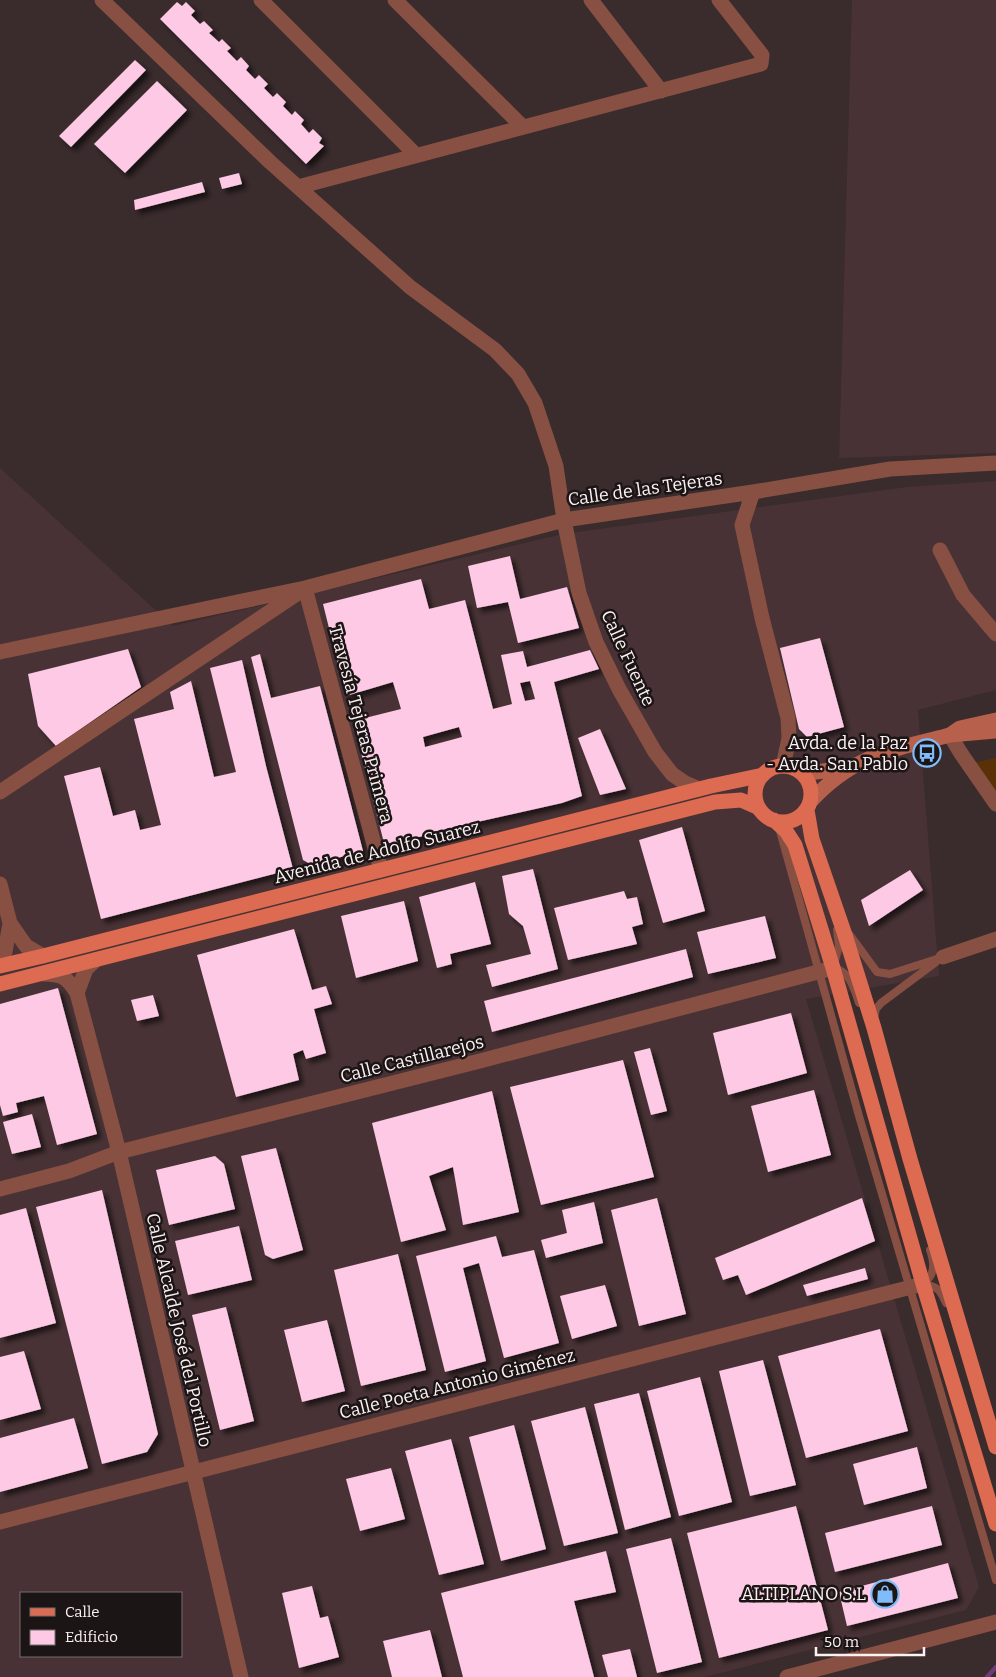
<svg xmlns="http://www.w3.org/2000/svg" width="996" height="1677" font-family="Bitter,serif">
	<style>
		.built { fill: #483235; fill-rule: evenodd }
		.green { fill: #5a3007 }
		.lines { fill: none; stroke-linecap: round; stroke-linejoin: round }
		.stream { stroke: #6f3a77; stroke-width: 4.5 }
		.building { fill: #fdc9e4; fill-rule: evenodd; filter: url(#shadow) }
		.service { stroke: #875043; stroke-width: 8 }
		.minor { stroke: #875043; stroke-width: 15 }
		.secondary { stroke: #b7604b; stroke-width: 15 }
		.primary { stroke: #dc6b51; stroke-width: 15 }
		.labels { text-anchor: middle; stroke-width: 5; stroke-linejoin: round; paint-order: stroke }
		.street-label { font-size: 18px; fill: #fcf1f2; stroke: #1c1516 }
		.poi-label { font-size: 18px; fill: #fcf1f2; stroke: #1c1516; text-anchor: end }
	</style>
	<defs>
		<filter id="shadow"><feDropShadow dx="4.5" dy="4.5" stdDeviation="2.5" flood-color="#0009"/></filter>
	</defs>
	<rect width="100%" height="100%" fill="#3a2b2d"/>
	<path class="built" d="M852,0H996V453L839,458Z
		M0,468L173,626L563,534L907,487L996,481V690L918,710L939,976L806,999L979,1587L966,1610L705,1677H0ZM21,1593H181V1656H21Z"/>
	<path class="green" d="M996,758V794L972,763Z"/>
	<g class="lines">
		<path class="stream" d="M987,1677L996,1667"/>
	</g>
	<path class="building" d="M177,2L182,6L186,2L195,11L191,15L200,24L204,21L213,30L209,33L219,42L222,39L231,48L227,51L237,61L241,57L249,66L246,70L255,79L259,75L268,84L264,88L273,97L277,93L286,102L283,106L292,115L295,111L304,120L301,124L309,133L313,129L322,138L319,143L324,146L306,164L160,19Z
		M135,60L146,70L71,147L59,136Z
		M157,81L187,110L125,173L94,144Z
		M239,173L242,184L222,189L219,178Z
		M202,182L205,192L135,210L134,200Z
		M510,556L520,599L567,587L579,628L518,643L508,602L477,608L468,566Z
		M421,579L429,609L465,600L493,709L512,704L501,655L523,651L527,667L590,650L599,669L554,682L582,796L562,803L446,829L393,845L383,839L353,721L401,709L393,682L346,696L323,604ZM530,681L535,699L525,701L520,683ZM459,727L462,737L425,747L423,737Z
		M820,638L844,727L807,737L799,729L780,648Z
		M128,649L141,687L56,746L38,726L28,674Z
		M260,654L271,698L320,686L363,851L312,865L303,860L251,657Z
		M242,660L266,766L293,869L101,919L64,776L100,767L113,816L135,810L140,830L161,825L134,719L174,709L170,692L191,681L214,777L236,772L210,668Z
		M600,729L626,789L600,795L578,738Z
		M682,827L705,911L663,923L639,840Z
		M533,869L558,969L492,987L486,965L531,954L523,926L509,914L502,876Z
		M910,870L923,890L869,926L861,900Z
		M475,882L491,944L450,954L452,964L437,968L419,897Z
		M624,891L627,899L637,897L643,924L632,927L637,944L568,960L554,908Z
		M404,901L418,961L356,978L341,916Z
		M765,916L776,958L708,974L697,932Z
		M294,929L312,990L326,986L332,1004L314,1009L326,1053L306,1059L303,1050L293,1054L299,1080L236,1097L197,955Z
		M686,949L693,977L492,1032L484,1001Z
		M58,988L97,1134L57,1145L44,1096L16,1103L18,1112L3,1116L0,1105V1004Z
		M153,995L159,1016L137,1021L131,1000Z
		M791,1013L807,1073L728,1095L713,1033Z
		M650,1048L667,1111L651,1115L634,1052Z
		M623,1060L654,1177L541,1205L510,1087Z
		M814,1090L831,1155L768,1172L751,1106Z
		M492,1091L519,1212L463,1225L453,1167L429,1176L446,1230L401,1242L372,1123Z
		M32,1114L41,1147L12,1154L3,1122Z
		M276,1148L303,1250L273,1259L265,1255L241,1156Z
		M215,1156L224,1164L235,1209L169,1225L156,1170Z
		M102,1190L158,1434L147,1452L102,1464L36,1207Z
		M657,1198L686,1314L639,1326L611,1210Z
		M862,1198L875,1241L746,1295L738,1275L723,1280L715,1258Z
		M594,1202L603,1243L546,1258L541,1240L567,1233L562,1210Z
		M26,1208L56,1323L0,1338V1215Z
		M239,1226L252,1280L188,1295L175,1241Z
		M496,1236L502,1257L534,1250L559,1343L504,1358L479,1263L463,1268L486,1361L445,1372L416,1256Z
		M398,1254L426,1370L361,1386L334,1270Z
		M865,1268L868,1279L807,1296L803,1285Z
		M605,1285L617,1326L572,1339L560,1296Z
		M226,1307L254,1421L220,1430L192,1315Z
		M327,1320L345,1391L302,1402L284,1330Z
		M880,1329L908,1431L806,1458L778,1356Z
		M24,1351L41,1409L0,1420V1357Z
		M763,1360L796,1485L750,1496L719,1371Z
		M700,1377L732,1502L679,1516L647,1391Z
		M639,1393L671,1517L625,1530L594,1404Z
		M585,1407L618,1533L564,1546L531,1421Z
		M74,1418L88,1468L0,1492V1438Z
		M514,1425L546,1549L501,1561L469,1437Z
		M451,1439L484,1564L439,1575L405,1451Z
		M917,1447L927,1488L864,1505L853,1464Z
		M391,1468L405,1519L360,1531L346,1479Z
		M796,1506L828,1630L719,1658L687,1533Z
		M932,1506L942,1545L835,1572L825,1533Z
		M671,1538L702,1662L657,1673L626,1549Z
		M606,1551L616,1592L574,1601L594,1677H463L441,1593Z
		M948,1563L958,1598L847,1626L839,1592Z
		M312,1586L320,1618L328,1616L339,1657L299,1668L282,1593Z
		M430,1630L442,1677H392L383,1641Z
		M630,1649L637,1677H608L602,1655Z"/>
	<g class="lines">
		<path class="service" d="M780,831L859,1116L996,1580
			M837,930L839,946L833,968C850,971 854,988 859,1003
			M850,935L877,972L890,974L943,957
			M874,1018L876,1009L881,1003L936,962
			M930,1250C935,1264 935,1275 923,1284C938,1287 940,1289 946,1303"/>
		<path class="minor" d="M102,0L270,162L410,287L495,350L518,374L535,403L556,466L564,520L579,593L596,642L619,689L655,752L672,774L685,783L699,789
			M261,0L416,155
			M395,0L523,127
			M591,0L661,91
			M298,187L761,64L762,55L719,0
			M753,492L742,525L762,618L788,718L789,738L783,766
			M940,550L963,595L996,634
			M305,588L381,870
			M0,652L305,588L564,520L753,492L890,469L996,463
			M950,735L960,752L996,804
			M0,792L298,593
			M0,884L10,923L26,946L43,956
			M943,957L996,939
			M0,959L5,952L10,923
			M43,974C62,974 67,977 77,993L119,1152L241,1677
			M77,993L86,969L96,960
			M0,1189L69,1171L119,1152L480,1061L833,968
			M0,1522L923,1284
			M787,1677L996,1622"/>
		<path class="secondary" d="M996,720L960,728L950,735L996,731
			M793,768L816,772L845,768
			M810,802C853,755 891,750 950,735"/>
		<path class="primary" d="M755 794a28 28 0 1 1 56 0a28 28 0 1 1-56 0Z
			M807,810L812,839L845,935L874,1028L910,1159L996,1447
			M774,820L786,831L795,845L833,968L923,1284L996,1524
			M0,966L43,956L711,786L763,775
			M0,984L715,802L741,800L759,808"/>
	</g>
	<defs>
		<g id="bus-ring" transform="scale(1.4375)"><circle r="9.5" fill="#1c1516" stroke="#81bcfa" stroke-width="1.5"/><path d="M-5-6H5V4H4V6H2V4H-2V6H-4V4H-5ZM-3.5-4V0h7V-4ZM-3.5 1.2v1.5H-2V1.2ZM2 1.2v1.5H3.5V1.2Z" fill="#81bcfa"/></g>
		<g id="shop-ring" transform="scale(1.4375)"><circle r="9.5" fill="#1c1516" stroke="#81bcfa" stroke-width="1.5"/><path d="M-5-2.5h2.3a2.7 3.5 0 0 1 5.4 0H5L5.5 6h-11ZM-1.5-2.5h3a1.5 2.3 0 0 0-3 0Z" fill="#81bcfa"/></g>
	</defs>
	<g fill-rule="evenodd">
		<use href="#bus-ring" x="927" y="753"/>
		<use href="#shop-ring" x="885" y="1594"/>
	</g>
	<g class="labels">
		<g class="street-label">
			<text transform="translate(645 489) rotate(-8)" y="6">Calle de las Tejeras</text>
			<text transform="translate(628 658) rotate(65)" y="6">Calle Fuente</text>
			<text transform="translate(361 724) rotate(75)" y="6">Travesía Tejeras Primera</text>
			<text transform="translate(377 852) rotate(-14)" y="6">Avenida de Adolfo Suarez</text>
			<text transform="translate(412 1059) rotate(-14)" y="6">Calle Castillarejos</text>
			<text transform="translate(179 1330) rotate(77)" y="6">Calle Alcalde José del Portillo</text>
			<text transform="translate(457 1384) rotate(-14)" y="6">Calle Poeta Antonio Giménez</text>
		</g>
		<g class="poi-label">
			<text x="908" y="749">Avda. de la Paz<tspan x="908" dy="21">- Avda. San Pablo</tspan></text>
			<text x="866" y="1600">ALTIPLANO S.L</text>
		</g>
	</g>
	<rect x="20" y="1592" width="162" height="65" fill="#1c1516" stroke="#766d6e"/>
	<rect x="30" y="1608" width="25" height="8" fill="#dc6b51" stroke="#766d6e"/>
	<text x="65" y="1617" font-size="15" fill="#fcf1f2">Calle</text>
	<rect x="30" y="1630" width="25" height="15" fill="#fdc9e4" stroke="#766d6e"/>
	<text x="65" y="1642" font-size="15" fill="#fcf1f2">Edificio</text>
	<path d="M816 1647v8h108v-8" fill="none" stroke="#fcf1f2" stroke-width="2.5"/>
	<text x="824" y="1647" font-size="15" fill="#fcf1f2" stroke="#1c1516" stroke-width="4" paint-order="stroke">50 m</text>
</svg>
